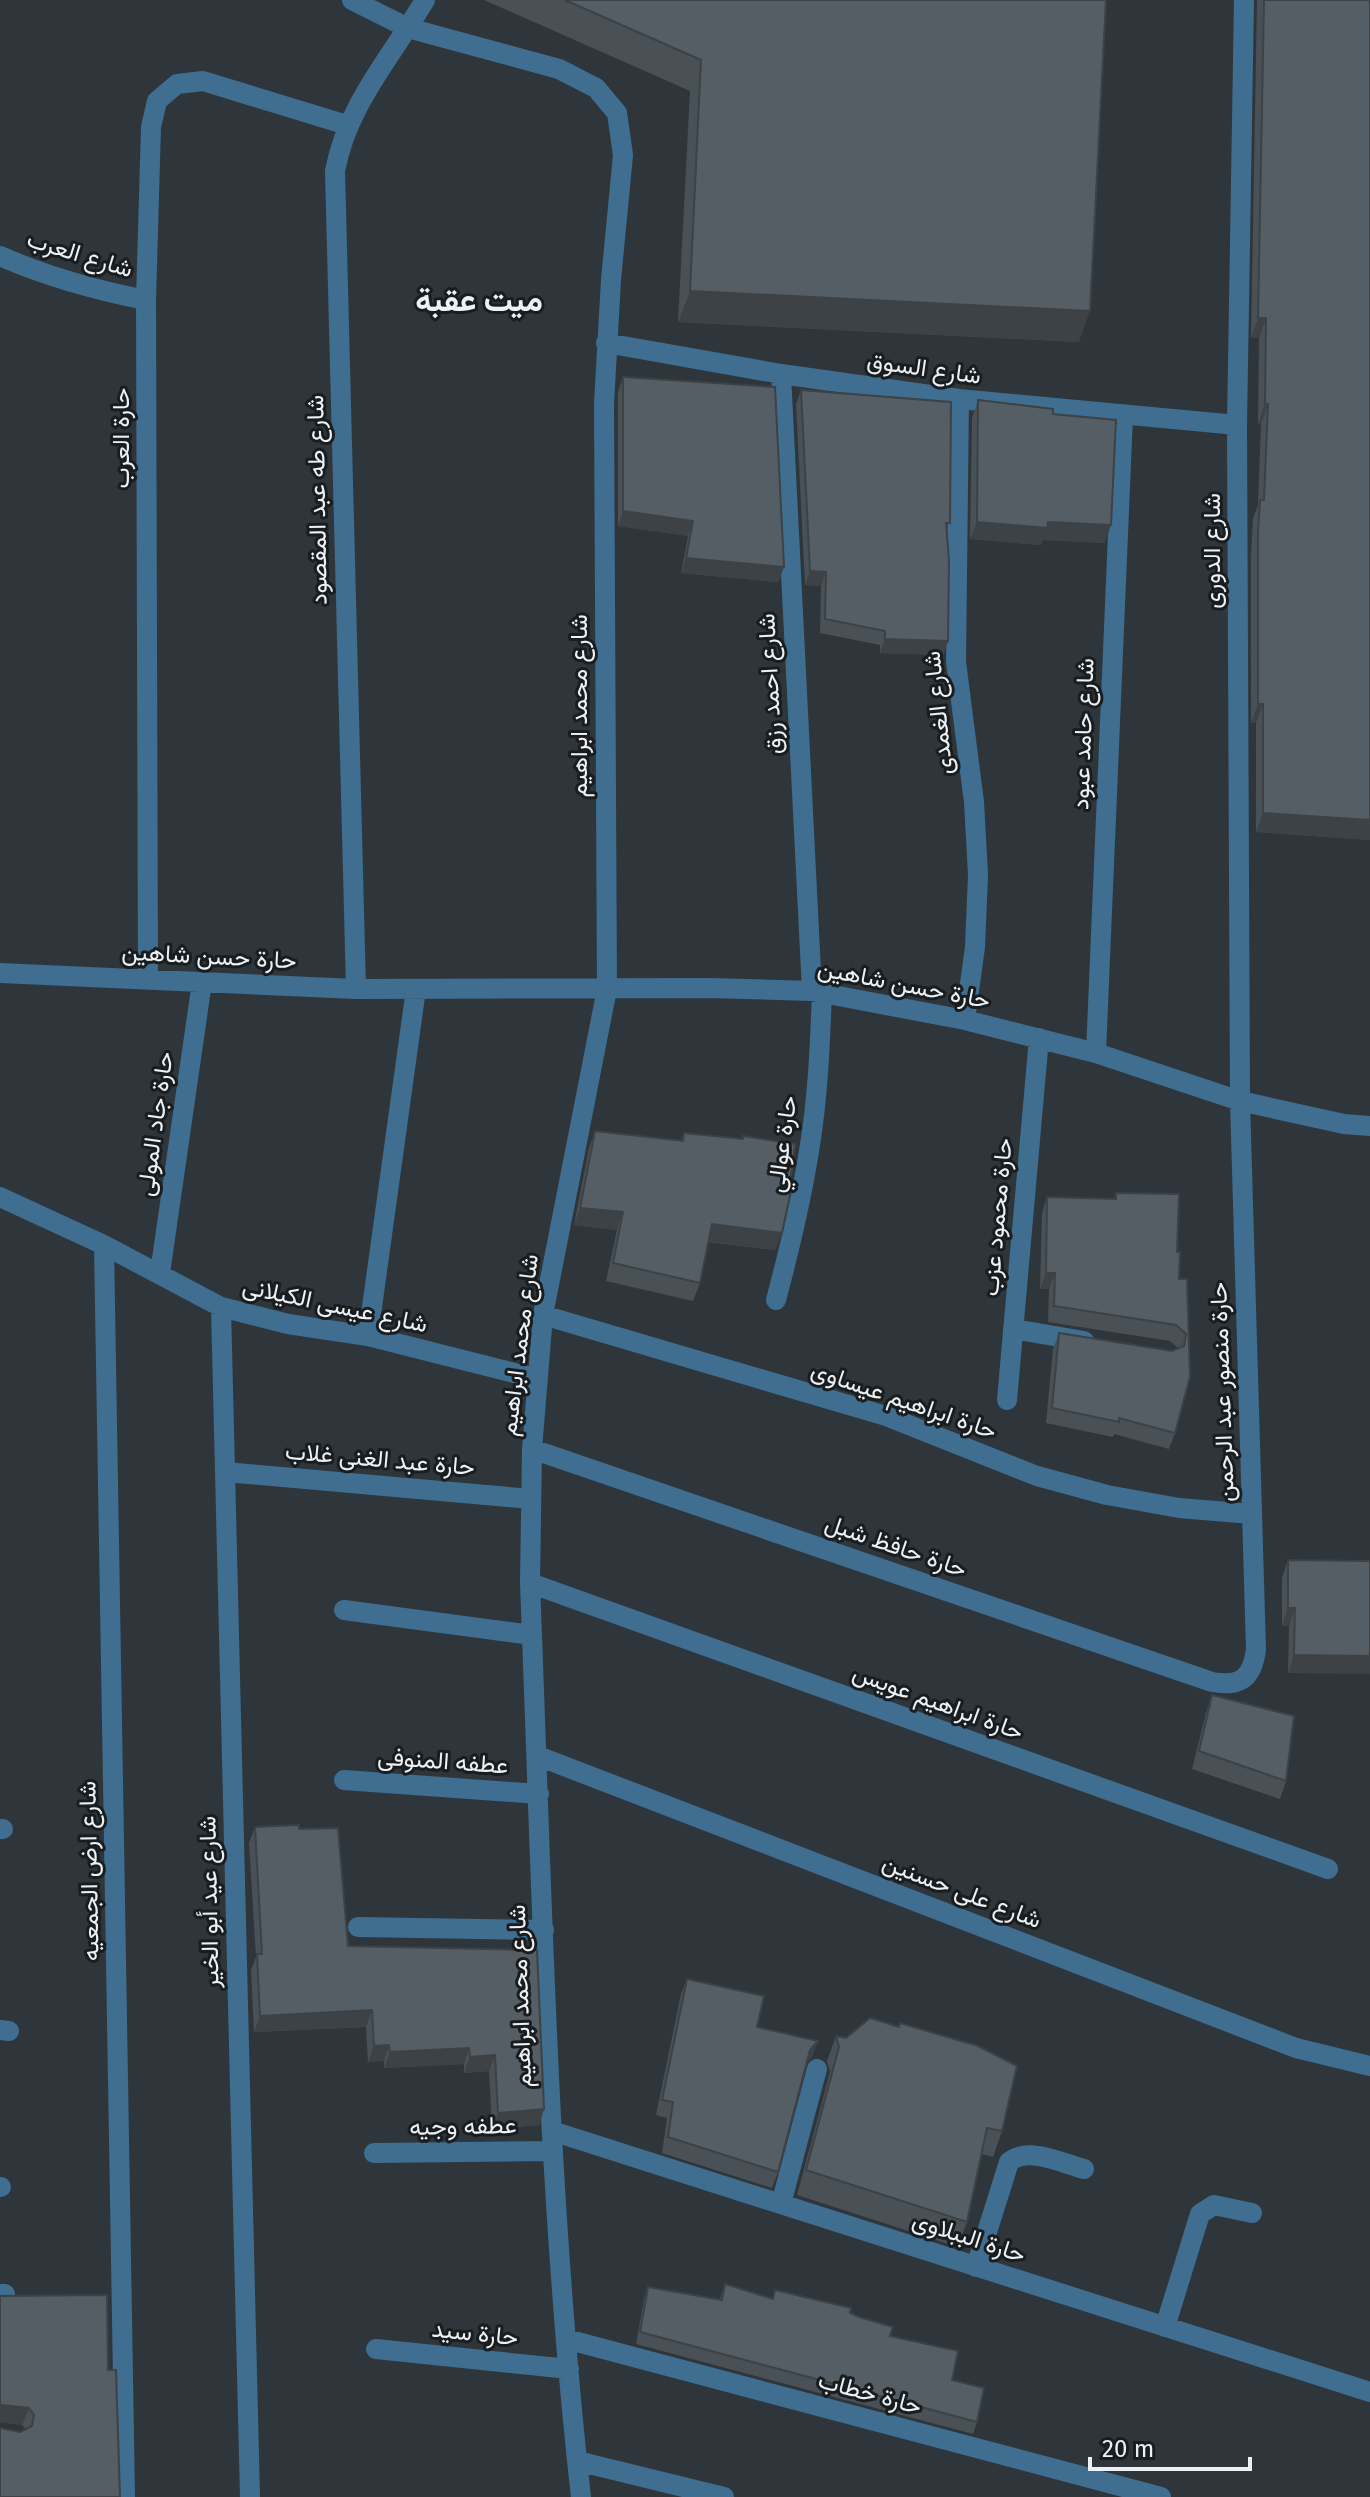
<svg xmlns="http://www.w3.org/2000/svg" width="1370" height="2497" font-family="'Fira Sans',Vazirmatn,sans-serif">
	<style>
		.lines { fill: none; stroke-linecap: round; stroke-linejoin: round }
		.minor { stroke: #406e91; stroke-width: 20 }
		.wall { fill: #495156 }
		.shaded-wall { fill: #3c4246 }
		.building { fill: #555e64; stroke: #3c4246; stroke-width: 2 }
		.labels { text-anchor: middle; stroke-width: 6; stroke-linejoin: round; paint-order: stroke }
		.street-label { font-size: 24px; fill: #ecf1f5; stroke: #191d1f }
		.district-label { font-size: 32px; font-weight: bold; fill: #ecf1f5; stroke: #191d1f }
	</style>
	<rect width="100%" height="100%" fill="#2e363c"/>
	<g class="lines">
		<path class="minor" d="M352,0L408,28L559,69L596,88L617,113L623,155L611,280L604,404L607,989L543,1315L532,1449L530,1583C542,1888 547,2194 581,2497
			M0,256C48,277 95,290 146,300
			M606,343L781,374L959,399L1237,425
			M781,374L812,991
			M959,399L956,662L974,802L978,875L975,947L965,1020
			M0,973L356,989L709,988L812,991L965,1020L1096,1053L1240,1101L1344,1124L1370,1126
			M148,979L146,300L151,127L157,101L177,84L203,81L347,125
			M356,989L335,171C347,105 392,56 425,0
			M1096,1053L1123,416
			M0,1197L104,1245L221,1307L288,1324L368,1336L538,1379
			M104,1245L125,2497
			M160,1273L202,982
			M776,1300C789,1251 801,1202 809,1151C818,1098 820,1045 822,992
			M221,1307L250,2497
			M543,1315L886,1416L1037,1476L1107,1495L1179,1508L1252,1514
			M1013,1329L1084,1341
			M368,1336L416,989
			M1007,1400L1039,1038
			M532,1449L1212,1682C1241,1687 1252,1678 1256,1650L1240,1101L1237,425L1244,0
			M225,1472L531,1499
			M530,1583L1328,1869
			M344,1610L532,1635
			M538,1756L1296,2048L1370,2066
			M344,1780L539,1794
			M0,1829H3
			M358,1927L544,1930
			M0,2030L9,2031
			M552,2131L1370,2392
			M374,2153L553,2151
			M0,2187H1
			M781,2204L817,2069
			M976,2267L1009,2162C1028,2146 1062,2163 1084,2169
			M0,2294H5
			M1165,2327L1200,2214L1214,2205L1252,2213
			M566,2339L1161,2497
			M376,2349L569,2369
			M577,2461L724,2497"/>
	</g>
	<path class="wall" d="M484,0H1106L1079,342L678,322L690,91Z
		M1257,0H1370V840L1256,832V723H1251V553L1253,519L1258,505L1261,424H1258L1259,338H1251Z
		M623,377L784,567L778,582L681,573L688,536L618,526V392Z
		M801,390L947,531L948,641L943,655L880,653V645L820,633L821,586L805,585L796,404Z
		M978,400L1053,414L1105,543L1043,540L1041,545L970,539L972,418Z
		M595,1131L681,1141L684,1133L742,1139L743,1136L782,1233L775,1250L708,1242L700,1283L693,1301L606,1281L617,1230L574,1225L589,1148Z
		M1116,1193L1177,1252L1179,1279H1187L1190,1377L1175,1433L1169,1449L1114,1434L1113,1437L1046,1423L1053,1349L1059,1333L1172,1351L1178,1348L1170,1341L1048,1322L1049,1289H1040L1042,1213L1047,1197L1114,1199Z
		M1288,1560L1370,1561L1288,1673L1289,1626H1282V1578Z
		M1212,1695L1286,1781L1280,1799L1192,1769L1206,1713Z
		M255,1827L299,1829L348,1946L537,1950L544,2109L539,2125L492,2129L489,2071L464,2073V2064L384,2068V2061L368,2062L366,2027L254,2032L251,1970L256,1957L249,1843Z
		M687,1979L757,2027L812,2057L807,2063L778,2172L772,2188L662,2153L667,2118L656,2115L681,1994Z
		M836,2036L1002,2131L993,2157L982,2154L967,2222L958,2247L797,2195L830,2072L827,2061Z
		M725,2284L772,2299L775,2290L850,2313L890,2336L952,2380L977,2422L973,2434L636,2344L644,2299L648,2287L720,2299Z
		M0,2296L108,2370L120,2497L20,2432L25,2429L22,2425L0,2422Z"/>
	<path class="shaded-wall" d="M690,291L1090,311L1079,342L678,322Z
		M1258,318H1266L1259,338H1251Z
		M1265,404H1268L1261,424H1258Z
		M623,511L693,521L688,536L618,526Z
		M977,522H1048L1111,525L1105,543L1043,540L1041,545L970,539Z
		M686,558L784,567L778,582L681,573Z
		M810,571L826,572L821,586L805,585Z
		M885,639L948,641L943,655L880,653Z
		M1258,704H1263L1256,723H1251Z
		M1263,813L1370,820V840L1256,832Z
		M580,1208L623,1212L617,1230L574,1225Z
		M712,1224L782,1233L775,1250L706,1241Z
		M1046,1273H1055L1049,1289H1040Z
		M1288,1608H1295L1289,1626H1282Z
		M1294,1655L1370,1656V1674L1288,1673Z
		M372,2010L366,2027L254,2032L260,2016Z
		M818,2041L812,2057L804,2066L810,2050Z
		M389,2045L384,2061L368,2062L374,2046Z
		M469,2048L464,2064L384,2068L390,2052Z
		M495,2055L489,2071L464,2073L470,2057Z
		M544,2109L539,2125L492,2129L498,2113Z
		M2,2405L29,2408L22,2425L0,2422V2407Z"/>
	<path class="building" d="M565,0H1106L1090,311L690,291L701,60Z
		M1264,0H1370V820L1263,813V704H1258V533L1260,500H1264L1268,404H1265L1266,318H1258Z
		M623,377L775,387L784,567L686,558L693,521L623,511Z
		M801,390L951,402L950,523H946L949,561L948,641L885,639V631L825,619L826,572L810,571Z
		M978,400L1053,409V414L1116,420L1111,525L1048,522L1047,528L977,522Z
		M595,1131L683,1141L684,1133L743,1139V1136L795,1144L789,1191H791L782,1233L712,1224L700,1283L613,1263L623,1212L580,1208Z
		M1116,1193L1179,1194L1177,1252H1180L1179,1279H1187L1190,1377L1175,1433L1119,1418V1422L1052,1408L1059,1333L1172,1351L1184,1346L1186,1334L1176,1325L1054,1306L1055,1273H1046L1047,1197L1116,1199Z
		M1288,1560L1370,1561V1656L1294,1655L1295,1608H1288Z
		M1212,1695L1294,1716L1286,1781L1199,1751Z
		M299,1825V1829L338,1828L348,1946L537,1950L544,2109L498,2113L495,2055L470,2057L469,2048L390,2052L389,2045L374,2046L372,2010L260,2016L257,1954H262L255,1827Z
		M687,1979L764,1996L757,2027L818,2041L810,2050L778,2172L668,2137L673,2102L662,2100Z
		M870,2018L899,2027L900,2023L978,2046L1017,2066L1002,2131L987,2128L967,2222L806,2170L839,2047L836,2036L846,2038Z
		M725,2284L773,2299L775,2290L851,2308L850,2313L859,2317L893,2327L890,2336L958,2351L952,2380L984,2388L977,2422L640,2332L648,2287L722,2300Z
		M107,2295L108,2370H116L120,2497H0V2428L20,2432L32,2426L34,2415L29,2408L2,2405L0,2407V2296Z"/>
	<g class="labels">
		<g class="street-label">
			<text transform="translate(80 254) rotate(17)" y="8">شارع العرب</text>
			<text transform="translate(924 368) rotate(8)" y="8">شارع السوق</text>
			<text transform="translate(121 438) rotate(-90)" y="8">حارة العرب</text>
			<text transform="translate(317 500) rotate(-91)" y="8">شارع طه عبد المقصود</text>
			<text transform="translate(1212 551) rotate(-90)" y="8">شارع الدورى</text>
			<text transform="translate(770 684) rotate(-93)" y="8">شارع احمد رزق</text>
			<text transform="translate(579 706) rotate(-90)" y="8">شارع محمد ابراهيم</text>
			<text transform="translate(938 713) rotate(-96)" y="8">شارع الغمدى</text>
			<text transform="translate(1083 734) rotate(-88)" y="8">شارع حامد عبود</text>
			<text transform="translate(209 956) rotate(3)" y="8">حارة حسن شاهين</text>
			<text transform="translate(904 984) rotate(11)" y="8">حارة حسن شاهين</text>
			<text transform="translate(155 1124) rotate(-82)" y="8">حارة جاد المولى</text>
			<text transform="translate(782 1144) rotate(-82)" y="8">حارة عوالي</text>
			<text transform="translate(997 1217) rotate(-85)" y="8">حارة محمود عزب</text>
			<text transform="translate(335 1305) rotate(12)" y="8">شارع عيسى الكيلانى</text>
			<text transform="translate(519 1345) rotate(-83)" y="8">شارع محمد ابراهيم</text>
			<text transform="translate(1222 1392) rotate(-92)" y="8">حارة منصور عبد الرحمن</text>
			<text transform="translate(904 1400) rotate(19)" y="8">حارة ابراهيم عيساوى</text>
			<text transform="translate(380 1459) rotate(5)" y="8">حارة عبد الغنى غلاب</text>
			<text transform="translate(896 1546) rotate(19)" y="8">حارة حافظ شبل</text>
			<text transform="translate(938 1702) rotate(20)" y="8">حارة ابراهيم عويس</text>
			<text transform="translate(443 1761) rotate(4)" y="8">عطفه المنوفى</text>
			<text transform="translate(89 1871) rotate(-91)" y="8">شارع ارض الجمعيه</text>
			<text transform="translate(962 1891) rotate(21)" y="8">شارع على حسنين</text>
			<text transform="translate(209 1902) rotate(-91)" y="8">شارع عيد أبو الخير</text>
			<text transform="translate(520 1996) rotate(-92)" y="8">شارع محمد ابراهيم</text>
			<text transform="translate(463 2126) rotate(-1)" y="8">عطفه وجيه</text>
			<text transform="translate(969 2237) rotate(18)" y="8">حارة الببلاوى</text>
			<text transform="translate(475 2333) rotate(6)" y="8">حارة سيد</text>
			<text transform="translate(870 2393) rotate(15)" y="8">حارة خطاب</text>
		</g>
		<g class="district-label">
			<text x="479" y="311">ميت عقبة</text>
		</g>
	</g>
	<path d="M1090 2457v12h160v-12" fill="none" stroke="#ecf1f5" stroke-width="4"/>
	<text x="1102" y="2457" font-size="24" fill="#ecf1f5" stroke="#191d1f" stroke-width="6" paint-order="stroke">20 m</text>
</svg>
